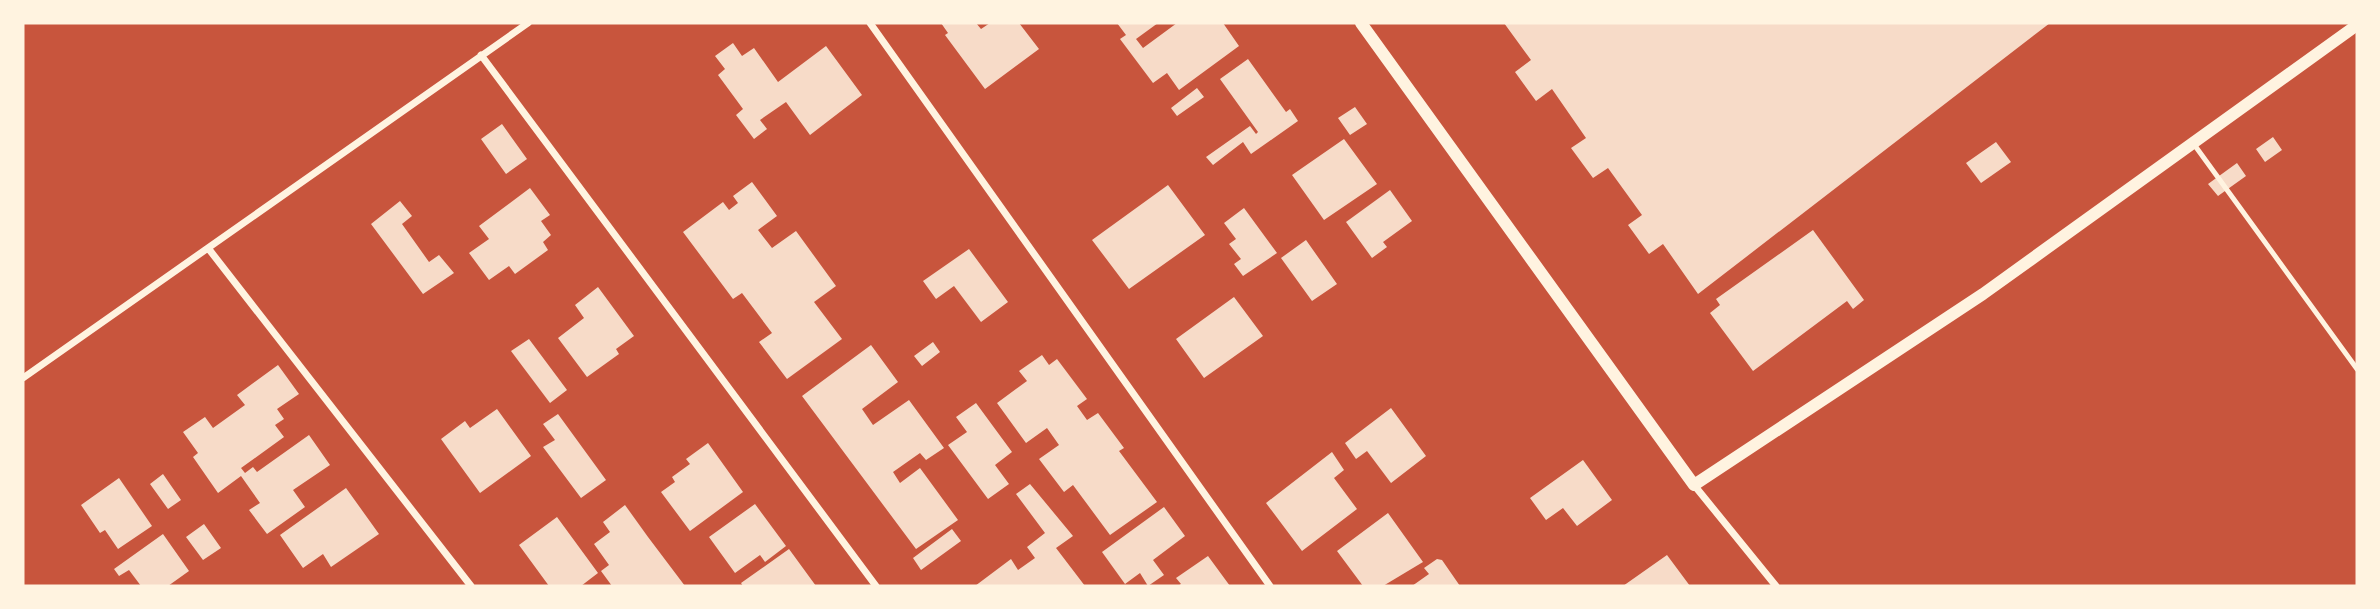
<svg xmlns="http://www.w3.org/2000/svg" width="2380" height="609" font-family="'Nunito Sans',sans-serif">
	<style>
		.building { fill: #f7dbc8 }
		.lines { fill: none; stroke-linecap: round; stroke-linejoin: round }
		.service { stroke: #fff3e0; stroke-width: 5 }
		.minor { stroke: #fff3e0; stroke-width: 7 }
		.tertiary { stroke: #fff3e0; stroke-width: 12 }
	</style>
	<rect width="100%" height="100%" fill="#c8553d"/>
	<path class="building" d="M941,23H976L981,29L990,23H1019L1039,49L985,89L945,35L948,33Z
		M1117,23H1158L1136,39L1143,48L1177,23H1223L1239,46L1179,90L1167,73L1153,83L1120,39L1126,35Z
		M1504,23H2050L1698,294L1663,244L1649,254L1628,225L1642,215L1608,168L1593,178L1571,148L1586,138L1552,89L1536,101L1515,72L1531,60Z
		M733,43L742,56L754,48L778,82L826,46L862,95L810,135L786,102L760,120L767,129L754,139L736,115L743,109L718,75L725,69L715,56Z
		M1248,59L1286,112L1290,109L1298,121L1251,154L1243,142L1213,165L1206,157L1250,126L1256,134L1258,132L1220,79Z
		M1197,88L1204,97L1177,116L1171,108Z
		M1355,107L1367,124L1350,135L1338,118Z
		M502,124L527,159L506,174L481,139Z
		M2273,137L2282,150L2265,162L2256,149Z
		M1344,139L1377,184L1324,220L1292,175Z
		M1996,142L2011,162L1981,183L1966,163Z
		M2237,163L2246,176L2218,196L2208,184Z
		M752,182L777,216L758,230L772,248L796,231L836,286L814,302L842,339L787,379L759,342L772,333L742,293L733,299L683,232L723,202L729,210L738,203L733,196Z
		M1168,185L1205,235L1129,289L1092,240Z
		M530,188L550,215L541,221L551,235L543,242L548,250L515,274L509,266L489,280L469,253L489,239L479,226Z
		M1390,190L1412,221L1383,242L1387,247L1372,258L1346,222Z
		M400,201L412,216L402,224L429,262L439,255L454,273L423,294L371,224Z
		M1244,208L1277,253L1243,276L1234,264L1241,259L1229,244L1236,239L1224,223Z
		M1813,230L1864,300L1853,309L1847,301L1753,371L1710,313L1720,305L1716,299Z
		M1306,240L1337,284L1312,301L1281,258Z
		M969,249L1008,302L981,322L954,286L936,299L923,281Z
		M598,287L634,336L616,349L619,354L587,377L558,338L584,318L575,305Z
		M1234,297L1263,336L1204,378L1176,339Z
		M529,339L567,390L550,403L511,351Z
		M933,342L940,352L922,366L914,356Z
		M871,345L898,382L862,409L873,425L909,400L944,448L926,460L920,453L893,472L900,483L920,468L958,520L916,549L802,396Z
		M1042,355L1049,365L1057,359L1087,399L1077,406L1087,420L1098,413L1124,448L1119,451L1157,502L1110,535L1073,485L1064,492L1039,459L1059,445L1047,428L1026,443L997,403L1027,381L1019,371Z
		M278,365L299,394L277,409L284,419L275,425L284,437L241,468L245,473L253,467L257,472L309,435L330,465L293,490L305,507L267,534L249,510L260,503L241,476L218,493L193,457L198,453L183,432L205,417L213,428L245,405L237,395Z
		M976,403L1012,452L995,465L1009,484L988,499L948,445L967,432L956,417Z
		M1391,408L1426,456L1391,483L1367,451L1356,459L1345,443Z
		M497,409L531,456L480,493L441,439L465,421L470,428Z
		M558,414L606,480L581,498L543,447L555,440L543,424Z
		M708,443L743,492L690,531L661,492L675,482L672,477L690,464L686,459Z
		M1332,452L1344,470L1334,478L1357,509L1302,551L1266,503Z
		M1583,460L1612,500L1577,526L1563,508L1546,520L1530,498Z
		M163,474L181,500L168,509L150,484Z
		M119,478L152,526L118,549L105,530L100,533L81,505Z
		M1030,484L1073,536L1056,548L1085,586H975L1011,559L1018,570L1035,558L1027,547L1045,533L1016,494Z
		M346,488L379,534L331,567L323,554L303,568L280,535Z
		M755,504L786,546L765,562L760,555L735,573L709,537Z
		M625,505L648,537L685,586H612L601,571L609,565L594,544L610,532L603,522Z
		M1164,507L1185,536L1153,560L1164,575L1148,586L1140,573L1125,584L1102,552Z
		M1388,513L1423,562L1383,586H1363L1337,551Z
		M557,517L598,573L581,586H549L519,545Z
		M204,524L221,548L203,560L186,537Z
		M952,529L961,541L921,570L913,558Z
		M163,534L189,571L168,586H141L129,570L119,576L114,569Z
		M789,549L816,586H743L741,583Z
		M1667,555L1690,586H1623Z
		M1208,556L1230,586H1178L1181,584L1176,578Z
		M1437,559L1442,560L1460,586H1412L1429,574L1424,568Z"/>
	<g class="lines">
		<path class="service" d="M2193,143L2357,369"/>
		<path class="minor" d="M870,23L1270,586
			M481,55L876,586
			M208,248L471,586
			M23,378L528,23
			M1694,485L1776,586"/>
		<path class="tertiary" d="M1361,23L1694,485L1983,294L2357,25"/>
	</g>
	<rect width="2380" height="609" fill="none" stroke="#fff3e0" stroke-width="49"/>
</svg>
